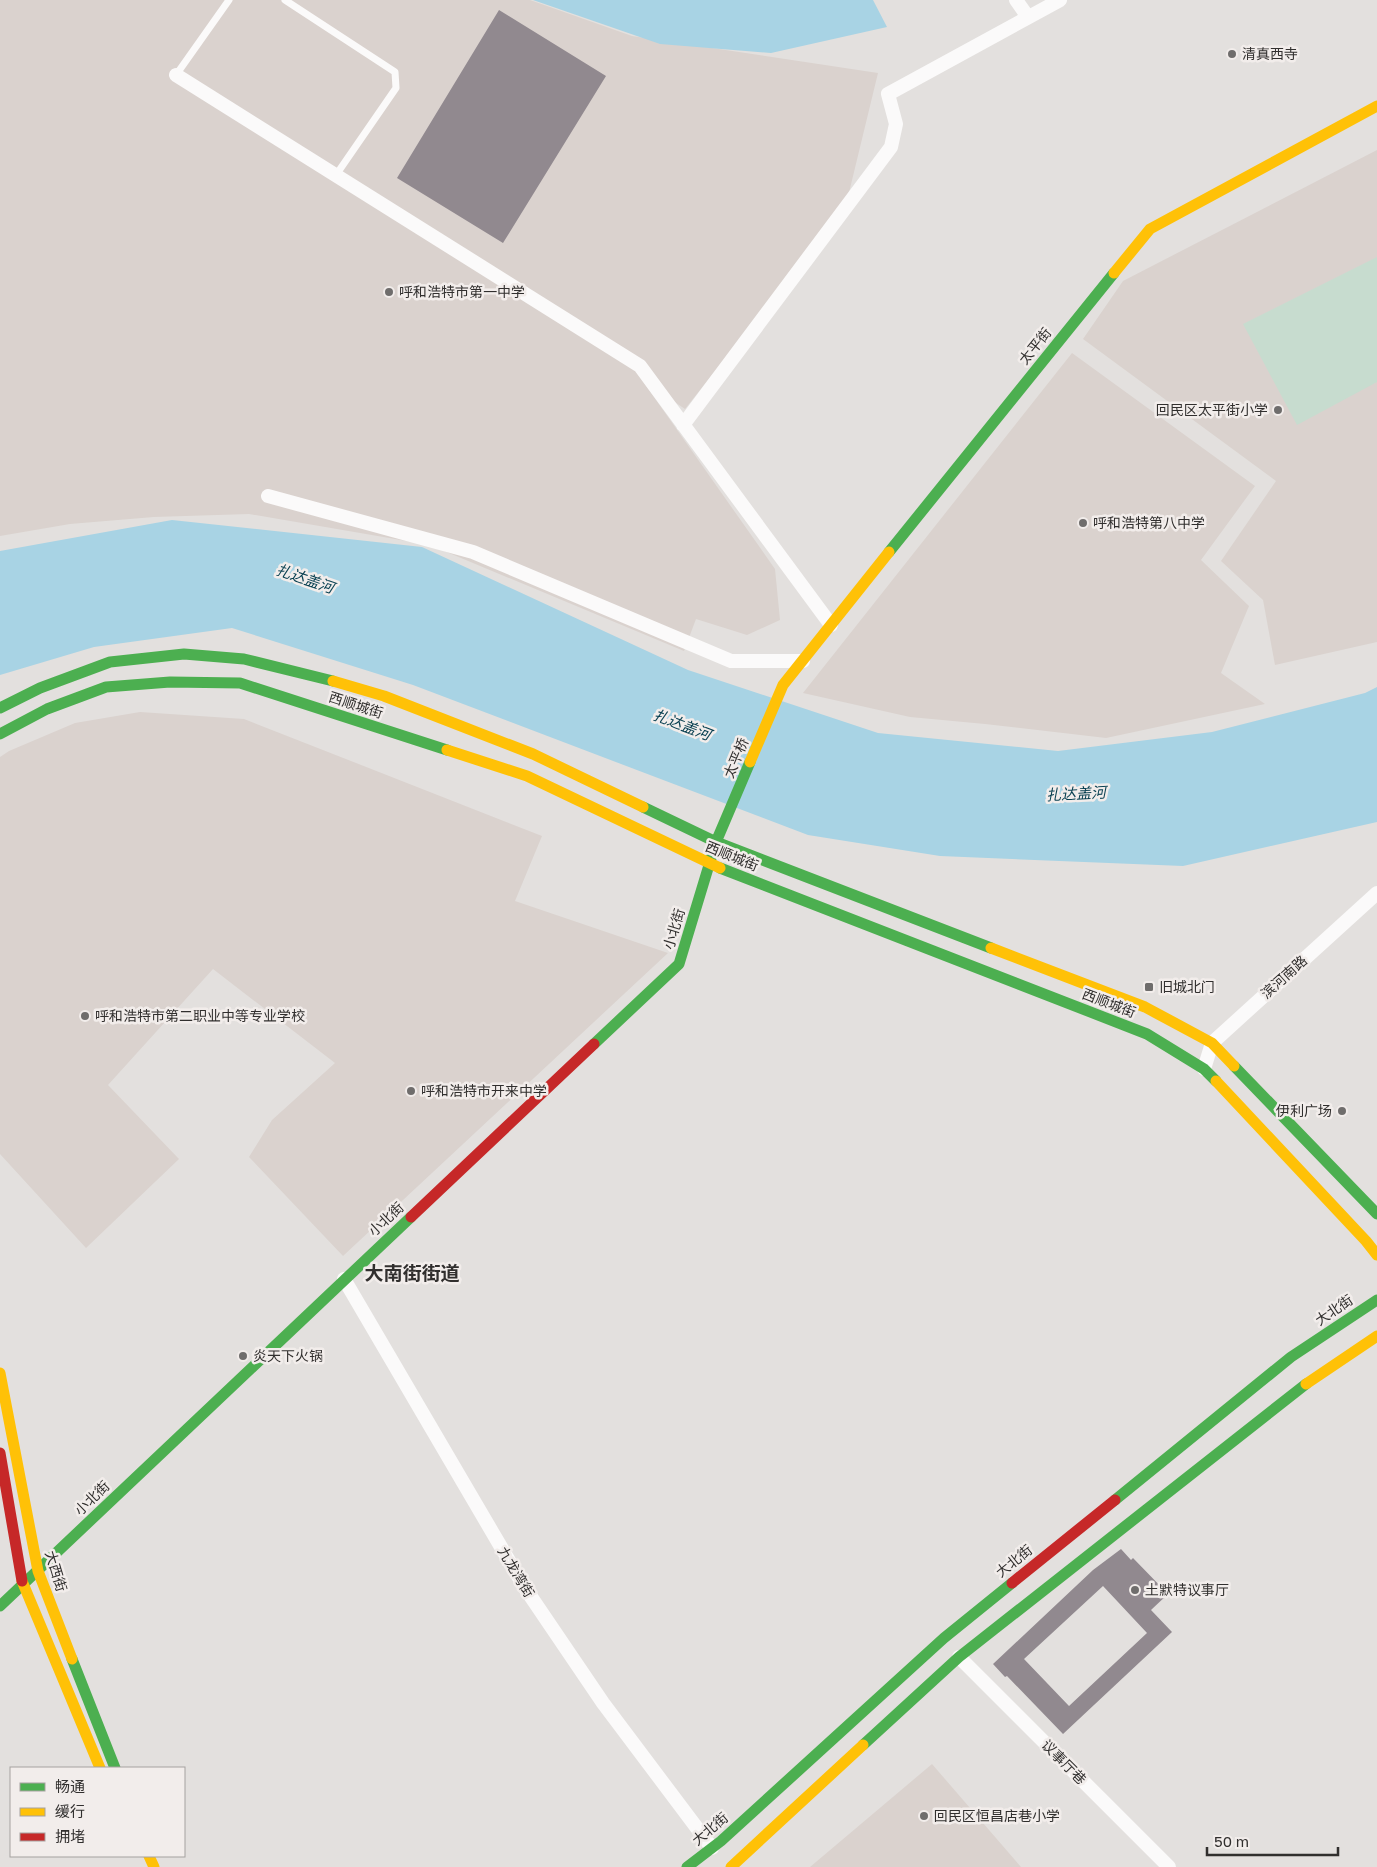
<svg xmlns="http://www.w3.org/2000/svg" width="1377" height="1867" font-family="'Golos Text','Noto Sans SC',sans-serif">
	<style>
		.built { fill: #dad2ce }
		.green { fill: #c7dccf }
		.water { fill: #a8d3e4 }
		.building { fill: #91898f; fill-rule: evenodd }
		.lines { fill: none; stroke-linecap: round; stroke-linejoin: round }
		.lane { stroke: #fbfafa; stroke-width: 7 }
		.street { stroke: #fbfafa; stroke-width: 14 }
		.fast { stroke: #4caf50; stroke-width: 11 }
		.slow { stroke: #ffc107; stroke-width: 11 }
		.jam { stroke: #c62828; stroke-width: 11 }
		.poi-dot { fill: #6f6d6c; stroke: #f2edeb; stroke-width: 2 }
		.labels { text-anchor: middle; stroke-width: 5; stroke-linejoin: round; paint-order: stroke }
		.poi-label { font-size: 14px; fill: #312f2e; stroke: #f2edeb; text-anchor: start }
		.street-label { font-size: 14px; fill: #312f2e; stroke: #f2edeb }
		.water-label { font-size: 15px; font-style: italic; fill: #073f50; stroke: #f2edeb }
		.district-label { font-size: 19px; font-weight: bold; fill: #312f2e; stroke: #f2edeb }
	</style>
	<rect width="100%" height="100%" fill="#e3e0de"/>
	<path class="built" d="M0,0H530L632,36L878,73L846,205L685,409L642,380L775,569L780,620L747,635L696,619L684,651L430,545L249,514L154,517L70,524L0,536Z
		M1377,150V642L1275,665L1263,600L1221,561L1276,481L1083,339L1123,281Z
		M1072,353L1255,486L1201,560L1249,606L1221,673L1265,704L1106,738L985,724L910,717L803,693Z
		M140,712L244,719L542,836L515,901L668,953L343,1256L249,1157L272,1120L335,1063L213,969L108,1085L179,1159L86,1248L0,1154V757L9,751L75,723Z
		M932,1764L1021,1867H810Z"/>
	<path class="green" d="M1377,257V382L1297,425L1243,324Z"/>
	<path class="water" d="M533,0H873L887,27L771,53L660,44Z
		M172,520L422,547L688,670L878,733L1058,751L1212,732L1365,693L1377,687V822L1183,866L940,856L808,835L413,685L232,628L94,647L0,675V551Z"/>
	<path class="building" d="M499,10L606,76L503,243L397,178Z
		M1121,1549L1131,1560L1133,1558L1168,1594L1151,1610L1172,1632L1063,1734L1007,1676L1005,1677L993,1664L1093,1570ZM1103,1586L1147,1633L1069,1706L1024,1659Z"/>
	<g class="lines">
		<path class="lane" d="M285,0L395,72L396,88L336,175
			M176,75L229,0"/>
		<path class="street" d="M1016,0L1028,17
			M176,75L640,366L831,625
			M683,425L891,147L896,124L888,94L1060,0
			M268,496L473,552L731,661H803
			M1204,1069L1212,1043L1377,893
			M344,1279L525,1588L603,1703L712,1848
			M959,1657L1169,1867"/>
		<path class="fast" d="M889,552L1114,273
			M0,708L40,688L110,662L184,654L244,659L333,681
			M0,734L47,709L106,687L170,682L240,683L447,750
			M643,807L716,842L991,948
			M720,868L1147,1034L1204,1069L1216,1081
			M594,1044L679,964L716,842L750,762
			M1234,1066L1377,1214
			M1115,1500L1291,1357L1377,1300
			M0,1606L411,1217
			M72,1659L115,1768
			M863,1745L959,1657L1306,1384
			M687,1867L721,1841L944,1638L1012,1583"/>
		<path class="slow" d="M1114,273L1150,229L1377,106
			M333,681L384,696L533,754L643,807
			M447,750L527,776L720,868
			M750,762L783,685L889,552
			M991,948L1145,1007L1212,1043L1234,1066
			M1216,1081L1366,1241L1377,1255
			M0,1373L38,1571L72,1659
			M1306,1384L1377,1336
			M22,1581L100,1768
			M149,1856L154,1867
			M731,1867L863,1745"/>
		<path class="jam" d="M411,1217L594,1044
			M0,1453L22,1581
			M1012,1583L1115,1500"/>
	</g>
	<g class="poi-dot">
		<circle cx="1232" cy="54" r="5"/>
		<circle cx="389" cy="292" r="5"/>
		<circle cx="1278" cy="410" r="5"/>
		<circle cx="1083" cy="523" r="5"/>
		<rect x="1144" y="982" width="10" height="10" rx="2.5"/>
		<circle cx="85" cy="1016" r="5"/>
		<circle cx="411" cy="1091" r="5"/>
		<circle cx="1342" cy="1111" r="5"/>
		<circle cx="243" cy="1356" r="5"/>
		<circle cx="1135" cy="1590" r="5"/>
		<circle cx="924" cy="1816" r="5"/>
	</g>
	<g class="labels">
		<g class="poi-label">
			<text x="1242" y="59">清真西寺</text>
			<text x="399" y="297">呼和浩特市第一中学</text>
			<text x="1268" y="415" text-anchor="end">回民区太平街小学</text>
			<text x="1093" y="528">呼和浩特第八中学</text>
			<text x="1159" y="992">旧城北门</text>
			<text x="95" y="1021">呼和浩特市第二职业中等专业学校</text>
			<text x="421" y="1096">呼和浩特市开来中学</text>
			<text x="1332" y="1116" text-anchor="end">伊利广场</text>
			<text x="253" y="1361">炎天下火锅</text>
			<text x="1145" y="1595">土默特议事厅</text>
			<text x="934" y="1821">回民区恒昌店巷小学</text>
		</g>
		<g class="street-label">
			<text transform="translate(1035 346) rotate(-51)" y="5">太平街</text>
			<text transform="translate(356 705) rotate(18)" y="5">西顺城街</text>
			<text transform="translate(736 758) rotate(-67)" y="5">太平桥</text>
			<text transform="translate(732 856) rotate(22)" y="5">西顺城街</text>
			<text transform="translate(674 929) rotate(-73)" y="5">小北街</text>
			<text transform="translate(1284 977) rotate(-42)" y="5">滨河南路</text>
			<text transform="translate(1109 1003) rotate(21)" y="5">西顺城街</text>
			<text transform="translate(386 1219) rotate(-43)" y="5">小北街</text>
			<text transform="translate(1334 1310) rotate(-34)" y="5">大北街</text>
			<text transform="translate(92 1498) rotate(-44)" y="5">小北街</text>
			<text transform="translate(1014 1561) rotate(-39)" y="5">大北街</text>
			<text transform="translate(56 1571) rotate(73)" y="5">大西街</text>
			<text transform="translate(516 1572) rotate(59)" y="5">九龙湾街</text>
			<text transform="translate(1064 1762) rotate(45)" y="5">议事厅巷</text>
			<text transform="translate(710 1829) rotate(-40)" y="5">大北街</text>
		</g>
		<g class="water-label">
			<text transform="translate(305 579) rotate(19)" y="5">扎达盖河</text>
			<text transform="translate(682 725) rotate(21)" y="5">扎达盖河</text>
			<text transform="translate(1076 794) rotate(-3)" y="5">扎达盖河</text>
		</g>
		<g class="district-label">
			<text x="412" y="1280">大南街街道</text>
		</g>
	</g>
	<rect x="10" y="1767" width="175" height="90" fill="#f2edeb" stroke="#a5a19f"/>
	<rect x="20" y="1783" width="25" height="8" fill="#4caf50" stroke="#a5a19f"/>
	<text x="55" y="1792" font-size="15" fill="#312f2e">畅通</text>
	<rect x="20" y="1808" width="25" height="8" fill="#ffc107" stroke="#a5a19f"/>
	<text x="55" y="1817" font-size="15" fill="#312f2e">缓行</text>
	<rect x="20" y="1833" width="25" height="8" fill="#c62828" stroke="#a5a19f"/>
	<text x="55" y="1842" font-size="15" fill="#312f2e">拥堵</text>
	<path d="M1207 1847v8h131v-8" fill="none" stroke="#312f2e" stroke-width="2.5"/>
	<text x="1214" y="1847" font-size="15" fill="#312f2e" stroke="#f2edeb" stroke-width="4" paint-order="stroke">50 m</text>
</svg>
